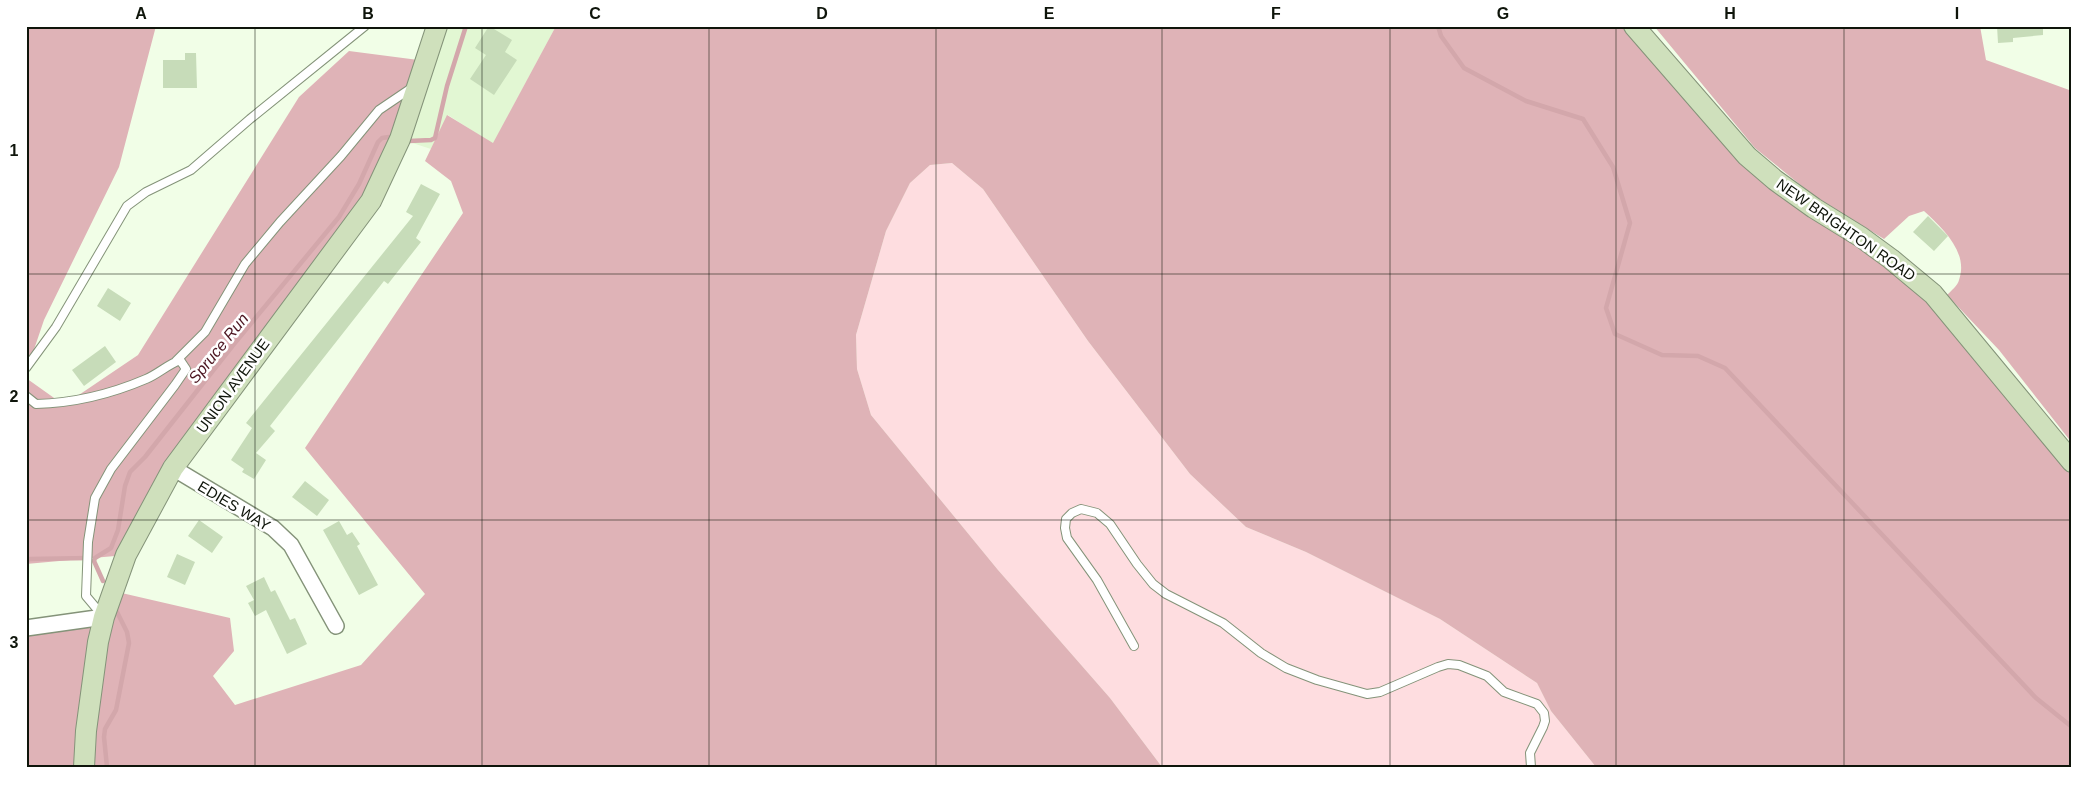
<svg xmlns="http://www.w3.org/2000/svg" width="2098" height="793" font-family="Arial,sans-serif">
	<style>
		.built { fill: #e2f7d3 }
		.green { fill: #fedde0 }
		.forest { fill: #dfb3b7 }
		.lines { fill: none; stroke-linecap: round; stroke-linejoin: round }
		.stream { stroke: #d3a7ab; stroke-width: 4.5 }
		.building { fill: #c7dcb9 }
		.lane-casing { stroke: #849379; stroke-width: 10 }
		.street-casing { stroke: #849379; stroke-width: 18 }
		.secondary-casing { stroke: #849379; stroke-width: 22 }
		.lane { stroke: #fff; stroke-width: 8 }
		.street { stroke: #fff; stroke-width: 15 }
		.secondary { stroke: #cfe0bc; stroke-width: 20 }
		.grid { fill: none; stroke: #0f150b; stroke-width: 1; stroke-opacity: 0.55 }
		.labels { text-anchor: middle; stroke-width: 5; stroke-linejoin: round; paint-order: stroke }
		.street-label { font-size: 15px; fill: #0f150b; stroke: #fff }
		.water-label { font-size: 16px; font-style: italic; fill: #4d1722; stroke: #fff }
		.neatline { fill: none; stroke: #0f150b; stroke-width: 2 }
		.grid-label { font-size: 16px; text-anchor: middle; font-weight: bold; fill: #0f150b }
	</style>
	<rect width="100%" height="100%" fill="#f1fee7"/>
	<path class="built" d="M437,26H556L493,144L448,115L431,149L400,139Z"/>
	<path class="green" d="M952,163L983,189L1088,341L1190,474L1246,527L1306,552L1440,619L1537,683L1551,711L1596,767H1162L1110,698L998,570L871,415L857,369L856,335L886,231L910,183L930,165Z"/>
	<path class="forest" d="M26,26H156L119,167L44,320L26,373Z
		M556,26H1634L1747,156L1891,259L2072,462V767H1596L1551,711L1537,683L1440,619L1306,552L1246,527L1190,474L1088,341L983,189L952,163L930,165L910,183L886,231L856,335L857,369L871,415L998,570L1110,698L1162,767H26V628L104,617L113,591L230,618L234,651L213,676L235,705L361,665L425,594L305,448L463,213L451,181L425,161L447,115L493,143Z
		M1654,26H1980L1986,60L2072,91V154L2070,157L2072,159V443L1999,350L1947,295C1951,291 1958,285 1959,280C1969,252 1942,228 1924,211L1909,216L1884,239L1813,195L1755,148Z
		M349,51L426,61L371,201L173,468L126,555L26,564V378L64,405L138,355L299,97Z"/>
	<g class="lines">
		<path class="stream" d="M1438,26L1441,36L1464,68L1526,101L1583,119L1613,167L1630,223L1606,308L1615,334L1662,355L1698,356L1725,368L2036,698L2072,727
			M409,141L431,140L435,138L447,86L466,26
			M26,561L30,559L89,558
			M103,581L94,561L95,558L111,548L118,530L125,486L130,472L145,457L234,344L339,217L359,184L378,142L382,138L389,137
			M107,767L104,737L105,729L116,710L129,643L127,632L117,612"/>
	</g>
	<path class="building" d="M489,26L512,40L505,52L517,60L494,95L470,79L486,55L475,48Z
		M1997,26H2043V35L2013,38V42L1998,43Z
		M185,53H196L197,88H163V60H185Z
		M421,184L440,194L416,238L421,242L388,284L384,281L270,426L275,431L256,453L266,460L254,479L242,472L244,469L231,460L252,428L246,423L413,216L406,212Z
		M1928,216L1948,236L1934,251L1913,232Z
		M108,288L131,303L120,321L97,306Z
		M105,346L116,362L84,386L72,370Z
		M305,481L329,500L317,516L292,497Z
		M199,520L223,537L212,553L188,536Z
		M339,521L347,535L352,532L360,544L357,546L378,585L359,595L323,530Z
		M177,554L195,562L185,585L167,577Z
		M264,577L271,592L275,590L290,620L295,618L307,644L287,654L266,610L255,616L248,603L254,600L246,586Z"/>
	<g class="lines">
		<g class="lane-casing">
			<path id="lane" d="M176,361L205,332L245,264L280,222L341,156L379,110L413,87
				M26,368L56,327L127,206L146,192L191,170L250,119L365,26
				M26,396L36,404C74,403 111,394 146,379C158,374 167,365 180,360L186,369L175,385L111,469L95,498L88,542L86,596L102,615
				M1134,646L1097,580L1067,538L1065,528L1066,519L1072,513L1081,509L1097,513L1110,524L1137,564L1153,584L1166,594L1223,623L1261,653L1286,668L1317,680L1367,694L1380,692L1438,667L1448,664L1459,665L1487,676L1504,692L1537,704L1544,713L1545,721L1543,727L1530,753L1531,767"/>
		</g>
		<g class="street-casing">
			<path id="street" d="M173,468L273,528L291,545L336,626
				M26,628L104,617"/>
		</g>
		<g class="secondary-casing">
			<path id="secondary" d="M1634,26L1747,156L1775,180L1814,208L1861,237L1891,259L1933,294L2072,462
				M84,767L86,731L98,642L104,617L126,555L173,468L371,201L400,139L437,26"/>
		</g>
		<use href="#lane" class="lane"/>
		<use href="#street" class="street"/>
		<use href="#secondary" class="secondary"/>
	</g>
	<path class="grid" d="M255,26V767M482,26V767M709,26V767M936,26V767M1162,26V767M1390,26V767M1616,26V767M1844,26V767M26,274H2072M26,520H2072"/>
	<g class="labels">
		<g class="street-label">
			<text transform="translate(1846 230) rotate(35)" y="5">NEW BRIGHTON ROAD</text>
			<text transform="translate(233 386) rotate(-54)" y="5">UNION AVENUE</text>
			<text transform="translate(234 506) rotate(31)" y="5">EDIES WAY</text>
		</g>
		<g class="water-label">
			<text transform="translate(218 348) rotate(-51)" y="6">Spruce Run</text>
		</g>
	</g>
	<rect width="2098" height="793" fill="none" stroke="#ffffff" stroke-width="55"/>
	<rect x="28" y="28" width="2042" height="738" class="neatline"/>
	<g class="grid-label">
		<text x="141" y="19">A</text>
		<text x="368" y="19">B</text>
		<text x="595" y="19">C</text>
		<text x="822" y="19">D</text>
		<text x="1049" y="19">E</text>
		<text x="1276" y="19">F</text>
		<text x="1503" y="19">G</text>
		<text x="1730" y="19">H</text>
		<text x="1957" y="19">I</text>
		<text x="14" y="156">1</text>
		<text x="14" y="402">2</text>
		<text x="14" y="648">3</text>
	</g>
</svg>
